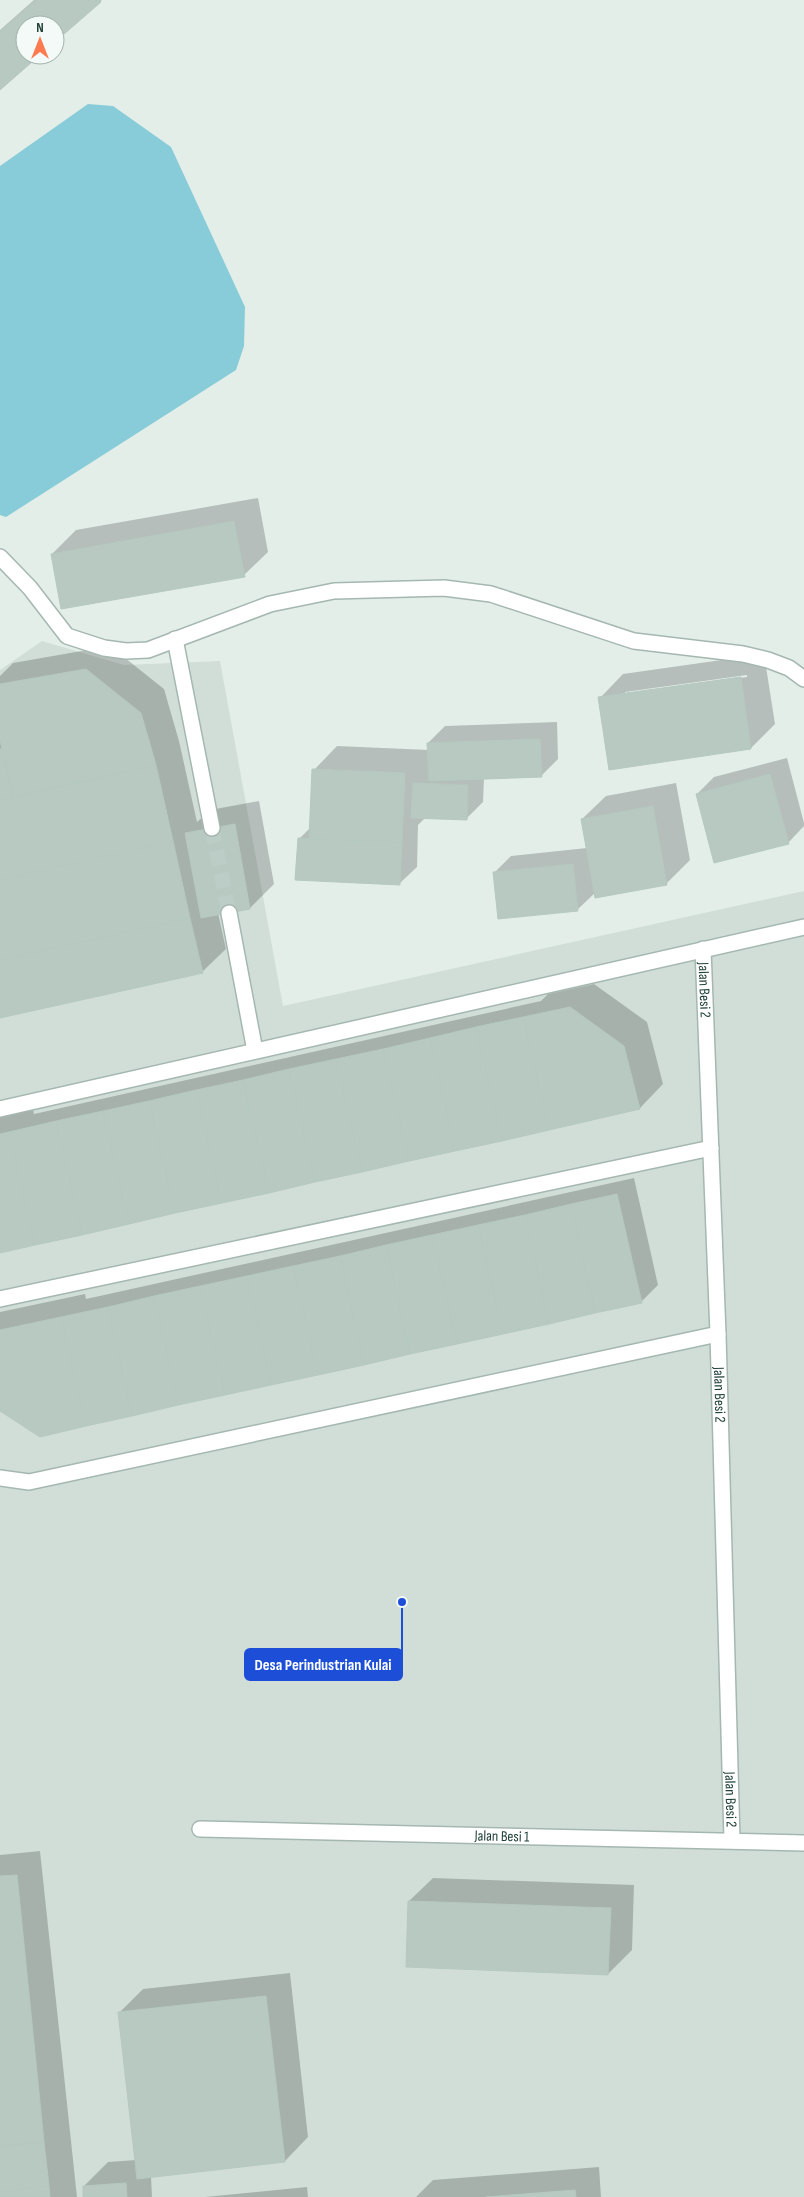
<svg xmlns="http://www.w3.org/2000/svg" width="804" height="2197" font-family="'Sofia Sans Condensed',sans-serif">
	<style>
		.built { fill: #d1ded8 }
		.water { fill: #87ccd8 }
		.shadow { fill: #0003; fill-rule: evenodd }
		.building { fill: #b8c9c2; stroke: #b5c9c0 }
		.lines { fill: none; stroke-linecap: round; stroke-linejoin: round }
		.minor-tunnel { stroke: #bcccc6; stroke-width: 15; stroke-dasharray: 15 8; stroke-linecap: butt }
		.minor-casing { stroke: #a5b7b1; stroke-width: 18 }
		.minor { stroke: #fff; stroke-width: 15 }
		.labels { text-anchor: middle; stroke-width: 4; stroke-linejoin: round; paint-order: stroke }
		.street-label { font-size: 15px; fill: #214239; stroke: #f4faf7 }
		.leader { fill: none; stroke: #1d4ed8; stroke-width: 2 }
		.callout-dot { fill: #1d4ed8; stroke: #f4faf7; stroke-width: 2 }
		.callout { fill: #1d4ed8; stroke: #1d4ed8; stroke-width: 2 }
		.callout-label { font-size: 16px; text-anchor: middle; font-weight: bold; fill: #fff }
	</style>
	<rect width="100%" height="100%" fill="#e3eee9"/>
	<path class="built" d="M42,641L124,665L220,661L283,1006L804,891V2197H0V670Z"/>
	<path class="water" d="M88,104L113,106L171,147L245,307L244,346L236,370L6,517L0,515V166Z"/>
	<path class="shadow" d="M34,0H102L55,41V25H25V55H39L0,89V30Z
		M258,498L268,552L244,575L52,554L76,530Z
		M110,646L164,689L179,741L197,822L210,810L259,801L274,884L250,908L218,913L226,949L202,972L0,1017V676L13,663Z
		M764,654L775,724L751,748L600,698L623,674ZM747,675V677L625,695V692Z
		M557,722L558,759L541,776L484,778L483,802L466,819L425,818L418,825L417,867L400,883L299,839L311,827L314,770L337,746L429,750L428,743L445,726Z
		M787,758L804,823V826L788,843L697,794L714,777Z
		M676,783L690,860L666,884L596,892L578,909L494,873L511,856L587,848L582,819L606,796Z
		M594,984L647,1022L663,1084L640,1108L0,1251V1116L33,1109L34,1114L541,1001L548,994Z
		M634,1178L658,1285L641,1302L0,1409V1312L85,1294L86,1299Z
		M40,1851L77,2197H0V1855Z
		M433,1878L634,1885L632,1950L608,1974L409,1901Z
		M290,1973L308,2137L285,2161L151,2176L152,2197H85L84,2186L108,2162L136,2160L119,2013L143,1989Z
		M599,2167L601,2197H416L433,2180Z
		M307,2187L308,2197H205Z"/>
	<path class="building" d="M36,0H99L101,2L55,42V25H25V55H40L0,90V31Z
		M234,521L245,577L61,609L51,554Z
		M86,669L141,713L156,765L13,797L0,740V684Z
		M741,677L751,749L609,770L598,697Z
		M540,739L542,777L429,781L427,743Z
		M0,749H2L13,797L0,800Z
		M156,765L173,841L0,880V800Z
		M312,769L405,773L402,843L309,839Z
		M770,774L789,844L714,863L696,794Z
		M413,783L468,785L467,820L411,818Z
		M653,806L667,885L595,898L581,819Z
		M235,824L250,909L201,918L185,833Z
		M298,838L402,843L400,885L295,880Z
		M173,841L190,918L0,960V880Z
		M573,864L578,911L498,919L493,872Z
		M190,918L203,973L0,1018V960Z
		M570,1007L624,1046L640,1109L549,1130L523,1017Z
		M523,1017L549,1130L502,1141L476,1027Z
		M476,1027L502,1141L455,1151L430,1038Z
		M430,1038L455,1151L409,1161L383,1049Z
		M383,1049L409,1161L362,1172L336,1059Z
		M336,1059L362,1172L315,1182L289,1069Z
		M289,1069L315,1182L269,1193L243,1080Z
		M243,1080L269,1193L222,1203L196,1090Z
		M196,1090L222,1203L175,1213L149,1101Z
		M149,1101L175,1213L129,1224L103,1111Z
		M103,1111L129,1224L82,1235L56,1121Z
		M56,1121L82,1235L35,1245L9,1132Z
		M9,1132L35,1245L0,1253V1134Z
		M617,1194L642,1303L595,1313L571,1204Z
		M571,1204L595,1313L549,1324L525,1215Z
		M525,1215L549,1324L503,1334L478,1225Z
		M478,1225L503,1334L457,1344L432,1235Z
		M432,1235L457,1344L410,1354L386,1245Z
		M386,1245L410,1354L364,1365L340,1256Z
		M340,1256L364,1365L318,1375L293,1266Z
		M293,1266L318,1375L271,1385L247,1276Z
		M247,1276L271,1385L225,1395L200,1286Z
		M200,1286L225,1395L178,1405L154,1296Z
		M154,1296L178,1405L132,1416L108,1307Z
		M108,1307L132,1416L86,1426L61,1317Z
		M61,1317L86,1426L40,1437L0,1411V1330Z
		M17,1875L44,2142L0,2146V1876Z
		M408,1901L611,1908L608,1975L406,1967Z
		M266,1996L285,2162L137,2179L118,2012Z
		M44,2142L49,2186L0,2191V2146Z
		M126,2183L127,2197H83V2186Z
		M49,2186L50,2197H0V2191Z
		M575,2190L576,2197H486Z"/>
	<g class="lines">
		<path class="minor-tunnel" d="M212,828L229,913"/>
		<g class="minor-casing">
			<g id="minor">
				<path d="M0,557L30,588L67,636L104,648L126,651L148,650L270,604L334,591L444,588L491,594L634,641L743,654L768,660L789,668L804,679"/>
				<path d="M175,639L212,828"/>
				<path d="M229,913L255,1051"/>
				<path id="s1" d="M703,949L718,1334L732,1840"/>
				<path d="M0,1109L804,927"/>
				<path d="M0,1299L711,1148"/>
				<path d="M0,1478L29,1482L718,1334"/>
				<path id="s2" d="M200,1829L804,1843"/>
			</g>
		</g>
		<use href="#minor" class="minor"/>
	</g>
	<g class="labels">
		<g class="street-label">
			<text dy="5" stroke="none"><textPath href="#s1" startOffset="41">Jalan Besi 2</textPath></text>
			<text dy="5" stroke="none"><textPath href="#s1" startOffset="446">Jalan Besi 2</textPath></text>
			<text dy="5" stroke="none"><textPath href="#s1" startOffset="851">Jalan Besi 2</textPath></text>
			<text dy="5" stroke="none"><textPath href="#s2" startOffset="302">Jalan Besi 1</textPath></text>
		</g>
	</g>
	<path class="leader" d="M402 1602L402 1664"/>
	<circle class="callout-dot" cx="402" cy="1602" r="5"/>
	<rect class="callout" x="245" y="1649" width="157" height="31" rx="5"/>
	<g class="callout-label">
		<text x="323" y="1670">Desa Perindustrian Kulai</text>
	</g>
	<g transform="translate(40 40)"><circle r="24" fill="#f4faf7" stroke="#a0b0ab"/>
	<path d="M0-4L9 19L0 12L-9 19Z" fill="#fe7b52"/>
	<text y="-8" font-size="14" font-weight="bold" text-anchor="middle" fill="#214239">N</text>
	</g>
</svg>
